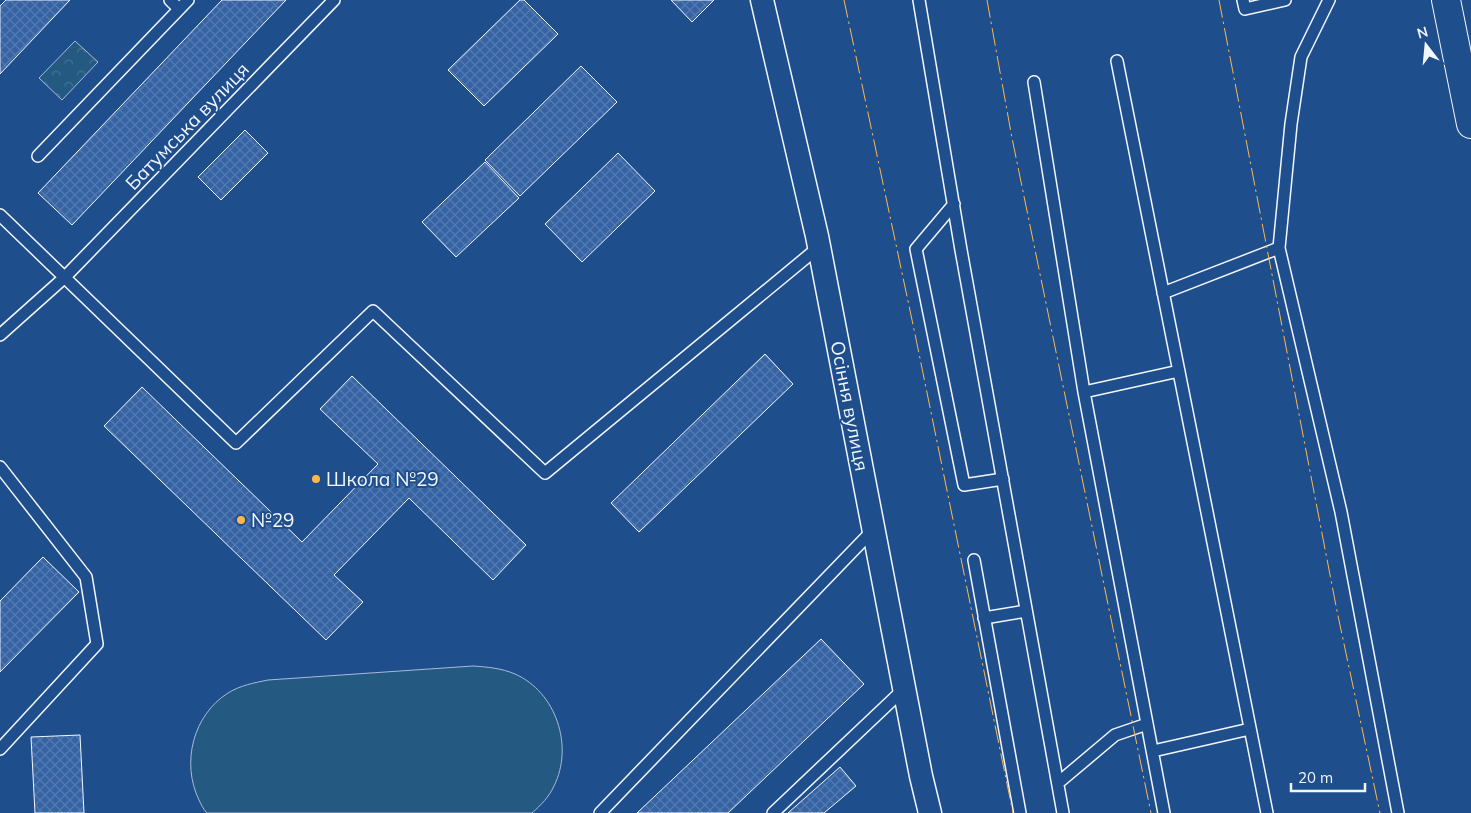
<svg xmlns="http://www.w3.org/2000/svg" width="1471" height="813" font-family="Mulish,sans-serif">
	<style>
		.green { fill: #245a82; stroke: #a8bbd7 }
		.forest { fill: url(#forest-crowns); stroke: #a8bbd7 }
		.building { fill: url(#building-cross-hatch); stroke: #f2f6ff }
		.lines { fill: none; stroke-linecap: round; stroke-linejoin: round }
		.service-casing { stroke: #f2f6ff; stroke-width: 14 }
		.minor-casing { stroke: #f2f6ff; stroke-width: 25 }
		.tertiary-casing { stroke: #f2f6ff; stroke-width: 30 }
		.service { stroke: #1f4e8c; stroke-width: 11 }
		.minor { stroke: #1f4e8c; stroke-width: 22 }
		.tertiary { stroke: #1f4e8c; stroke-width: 28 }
		.power { stroke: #ffb74d; stroke-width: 1; stroke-dasharray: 18 4 2.5 4; stroke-linecap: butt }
		.poi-dot { fill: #ffb74d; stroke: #1f4e8c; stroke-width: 2 }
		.labels { text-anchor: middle; stroke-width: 4; stroke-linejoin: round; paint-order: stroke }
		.street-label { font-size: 19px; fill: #f2f6ff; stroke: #1f4e8c }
		.poi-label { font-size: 19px; fill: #f2f6ff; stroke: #1f4e8c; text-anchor: start }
	</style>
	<defs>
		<pattern id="forest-crowns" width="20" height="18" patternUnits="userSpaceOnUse" patternTransform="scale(1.25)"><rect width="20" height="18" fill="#245a82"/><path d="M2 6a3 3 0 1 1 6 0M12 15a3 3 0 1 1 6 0" fill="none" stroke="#447295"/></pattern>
		<pattern id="building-cross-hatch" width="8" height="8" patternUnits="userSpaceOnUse" patternTransform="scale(1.25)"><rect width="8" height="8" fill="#3563a3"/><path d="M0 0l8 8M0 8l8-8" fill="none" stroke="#537ab1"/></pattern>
	</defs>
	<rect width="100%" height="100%" fill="#1f4e8c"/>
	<path class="green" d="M473,666C487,667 501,668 515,674C556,692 574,746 554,786C549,797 541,805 532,813H207C203,809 201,804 199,800C181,763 193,715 228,693C241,685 254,683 268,680Z"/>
	<path class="forest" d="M75,41L98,62L62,100L39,78Z"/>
	<path class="building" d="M6,0H70L0,74V6Z
		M222,0H286L72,225L38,193Z
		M520,0H524L558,34L484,106L448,70Z
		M671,0H714L692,22Z
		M581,66L617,102L520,196L485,160Z
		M245,130L268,153L221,200L198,177Z
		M618,153L655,191L582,262L545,224Z
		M485,162L519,198L456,257L422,222Z
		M765,354L793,384L639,532L611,503Z
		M352,376L526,545L493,580L409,498L334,575L363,602L326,640L104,426L142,387L302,542L378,464L320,409Z
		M43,557L79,592L0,672V601Z
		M821,639L864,684L728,813H637Z
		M80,735L84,813H35L31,737Z
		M840,767L856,786L824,813H788Z"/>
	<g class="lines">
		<g class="service-casing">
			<path id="service" d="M170,0L179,9
				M919,0L961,250L1063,813
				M1243,0L1245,9L1285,0
				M1117,61L1267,813
				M1034,82L1084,392L1164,813
				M38,156L188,0
				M954,204L916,249L964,485L1003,479
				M0,215L236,443L373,311L545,473L819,247
				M1279,248L1341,512L1398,813
				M1163,293L1279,248L1291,124L1301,57L1329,0
				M0,335L65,277L334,0
				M1084,392L1179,371
				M0,467L86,577L97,644L0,749
				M974,560L1020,813
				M984,618L1026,611
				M1153,751L1250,729
				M1058,783L1115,735L1147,724
				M600,813L874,529
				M773,813L905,688"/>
		</g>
		<g class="minor-casing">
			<path id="minor" d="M762,0L817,236L921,776L930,813"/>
		</g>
		<g class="tertiary-casing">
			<path id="tertiary" d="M1446,0L1471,124"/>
		</g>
		<use href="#service" class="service"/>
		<use href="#minor" class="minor"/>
		<use href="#tertiary" class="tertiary"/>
		<path class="power" d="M844,0L915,334L1013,813
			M987,0L1012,138L1151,813
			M1219,0L1337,611L1380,813"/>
	</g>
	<g class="poi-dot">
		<circle cx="316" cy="479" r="5"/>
		<circle cx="241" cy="520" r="5"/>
	</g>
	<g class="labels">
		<g class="street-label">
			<text transform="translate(187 126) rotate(-46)" y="7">Батумська вулиця</text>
			<text transform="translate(850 406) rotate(79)" y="7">Осіння вулиця</text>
		</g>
		<g class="poi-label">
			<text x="326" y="486">Школа №29</text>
			<text x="251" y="527">№29</text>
		</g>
	</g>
	<g transform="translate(1426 45) rotate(344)" stroke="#1f4e8c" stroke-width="4" paint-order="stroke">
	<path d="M0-4L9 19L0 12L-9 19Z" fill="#f2f6ff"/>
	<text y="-8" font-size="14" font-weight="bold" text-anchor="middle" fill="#f2f6ff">N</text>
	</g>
	<path d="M1291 783v8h74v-8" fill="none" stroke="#f2f6ff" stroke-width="2.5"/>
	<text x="1298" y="783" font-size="15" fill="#f2f6ff" stroke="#1f4e8c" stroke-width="4" paint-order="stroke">20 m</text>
</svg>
